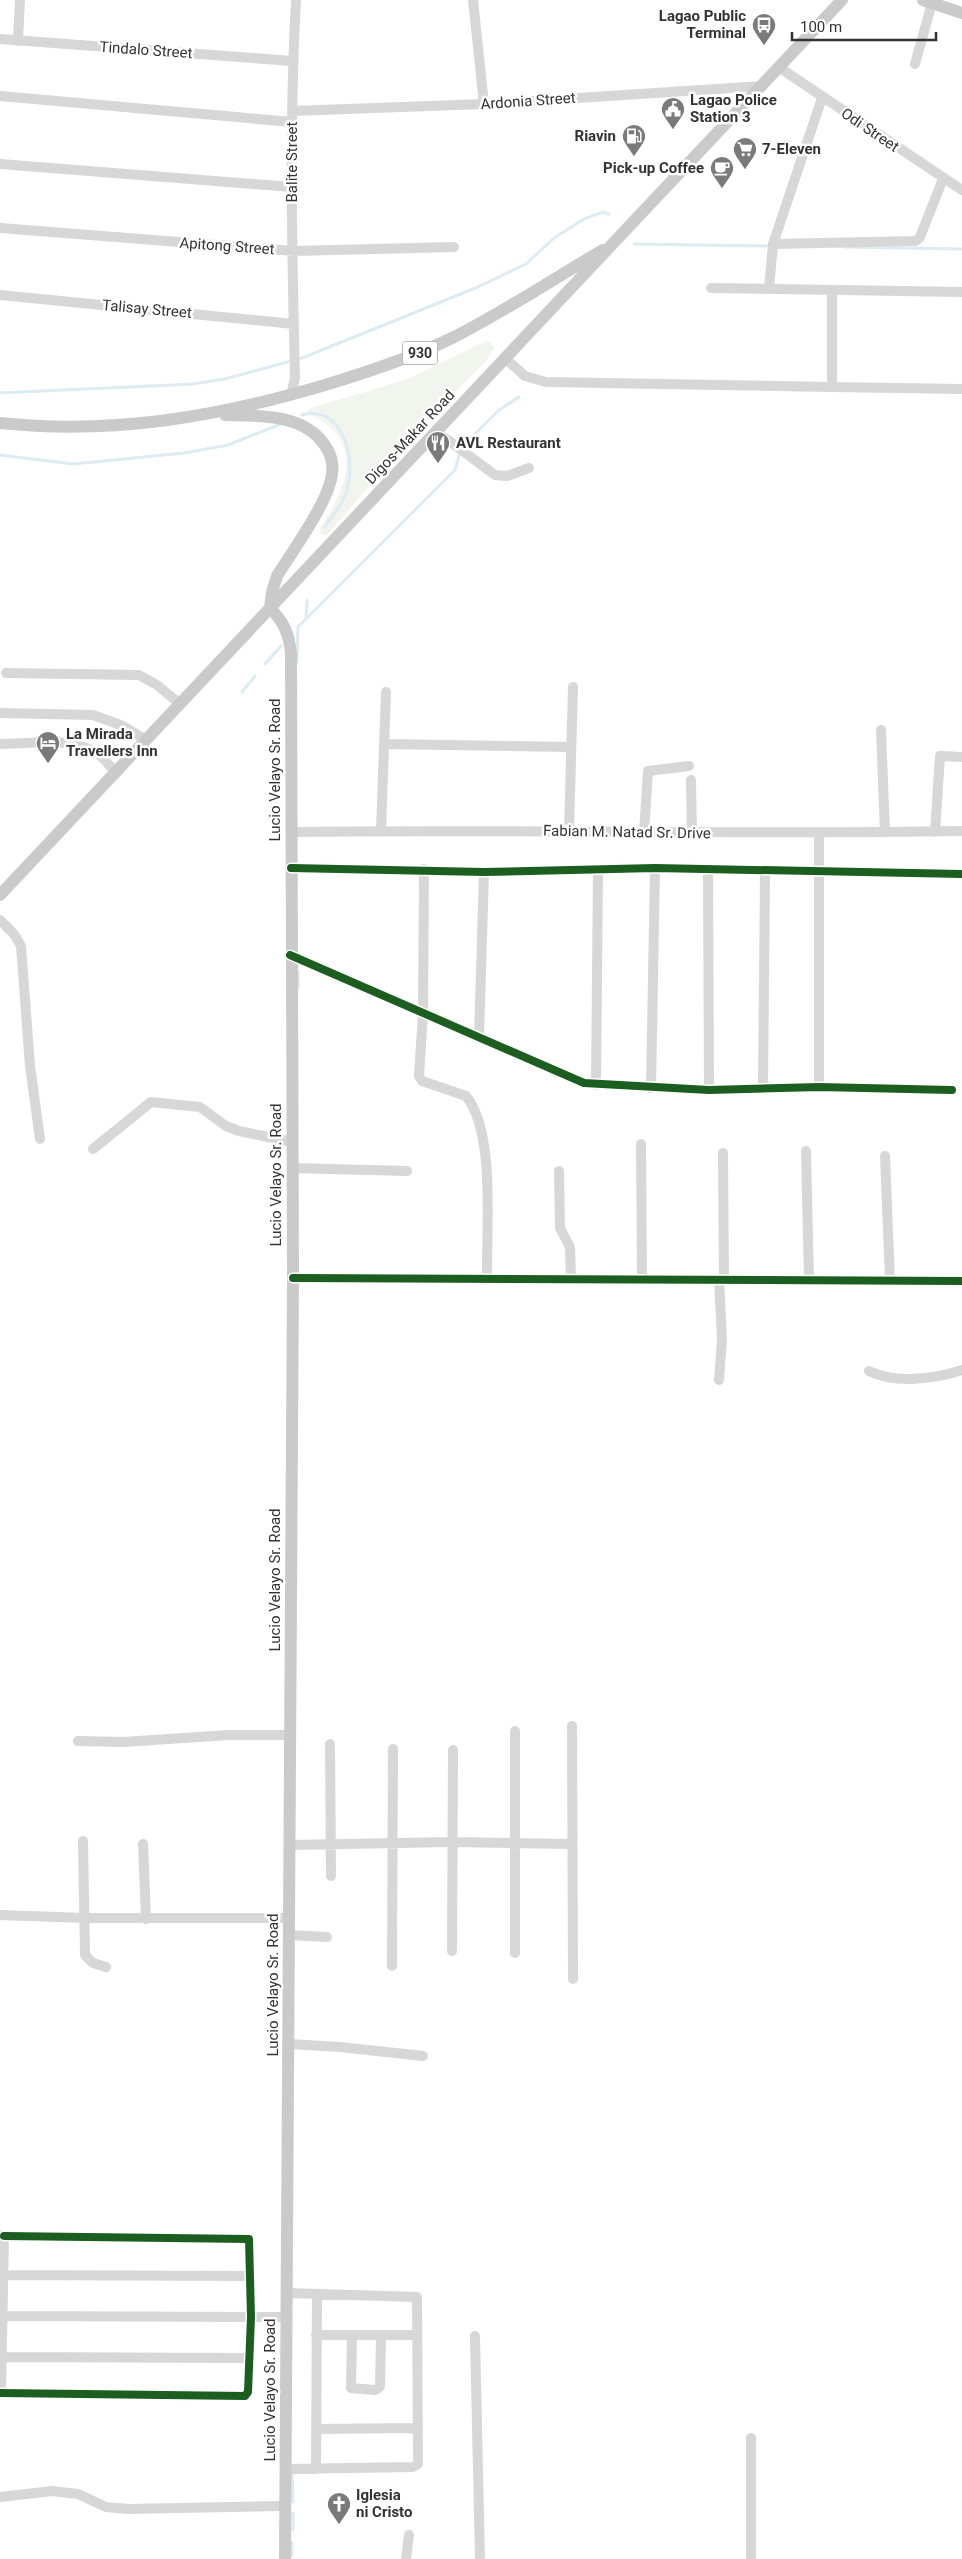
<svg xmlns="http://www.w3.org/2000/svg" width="962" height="2559" font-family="Roboto,sans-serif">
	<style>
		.green { fill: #f1f5ed }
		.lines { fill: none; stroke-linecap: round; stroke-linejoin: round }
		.stream { stroke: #ddebf3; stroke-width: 3 }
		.minor { stroke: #d7d7d7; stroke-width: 10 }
		.major { stroke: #cacaca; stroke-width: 12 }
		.cycleway-casing { stroke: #fff; stroke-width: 11 }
		.cycleway { stroke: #1b5e20; stroke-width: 8 }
		.labels { text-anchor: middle; stroke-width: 5; stroke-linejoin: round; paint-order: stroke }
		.shield { fill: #fff; stroke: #707070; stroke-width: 1 }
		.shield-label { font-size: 14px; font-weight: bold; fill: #333 }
		.poi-label { font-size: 15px; font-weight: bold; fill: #333; stroke: #fff; text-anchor: start }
		.street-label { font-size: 15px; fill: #333; stroke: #fff }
	</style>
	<rect width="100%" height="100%" fill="#fff"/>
	<path class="green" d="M486,341H490L494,348L487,359L402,448L328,534L321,535L320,528C349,484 366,442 308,413V409L408,379Z"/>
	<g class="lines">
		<path class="stream" d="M634,244L771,246
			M845,247L962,249
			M0,393L193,384L225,379L302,358L478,287L526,264L554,238L584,219L603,212L609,214
			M302,415C344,404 356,460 347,490C344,503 332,516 325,527
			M472,437L499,410L519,397
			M0,455L74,464L184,453L228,445L281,424
			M306,618L307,600
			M297,662L298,627L455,470L460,452
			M265,664L281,646
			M242,692L255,676
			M298,988V971
			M292,2470L293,2502
			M293,2530V2513
			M292,2556V2542"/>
		<path class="minor" d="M473,0L484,104
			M0,39L292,61
			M18,41L20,0
			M915,64L932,3
			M780,68L962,190
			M0,96L292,122
			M292,111L484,104L763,86
			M0,164L292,187
			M0,228L294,251L454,247
			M773,244L916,241L920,237L943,179
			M711,288L962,292
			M769,289L773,244L822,98
			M832,290V387L962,389
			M0,295L294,324
			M506,359L525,376L546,382L832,387
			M291,395L295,378C292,252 289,126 296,0
			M437,432L495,475L507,476L529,468
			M6,673L139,675L157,685L180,704
			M0,713L93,715L123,726L146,740
			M881,730L885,832
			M0,744C28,744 67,737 93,751C102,755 109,765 115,772
			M384,744L571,747
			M691,780L692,833
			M381,831L386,692
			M569,831L573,687
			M292,832C515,829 739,835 962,831
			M644,832L648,771L689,766
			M935,832L940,756L962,757
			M819,834V1087
			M291,868L484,872L655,868L962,874
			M424,869L423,1013L419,1076L422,1081L466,1096C496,1132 486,1232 487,1279
			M708,871L709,1090
			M0,920L14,934L21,946L30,1066L40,1139
			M290,955L584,1083L709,1090L819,1087L952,1090
			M479,1037L484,872
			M596,1085L598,870
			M763,1087L765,872
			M651,1088L655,868
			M641,1144L642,1280
			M93,1149L151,1102L200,1107L226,1126L239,1131L292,1142
			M806,1151L809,1281
			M723,1153L724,1280
			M885,1156L890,1281
			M292,1168L407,1171
			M559,1171L560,1228L570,1247L571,1279
			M293,1278L962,1281
			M869,1371C895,1384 935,1379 962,1370
			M719,1380L722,1339L719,1280
			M572,1726L573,1979
			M78,1741L123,1742L229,1735H290
			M330,1744L331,1876
			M83,1841L85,1955L93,1963L106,1967
			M143,1844L146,1919
			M290,1845L452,1842L572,1844
			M0,1915L85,1918H289
			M289,1935L327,1937
			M452,1951L453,1750
			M515,1953V1731
			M392,1966L393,1749
			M289,2044L340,2047L423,2056
			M0,2236H4L1,2393
			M0,2275L250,2276
			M0,2316L287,2317
			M316,2335H417
			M352,2335L351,2388L375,2390L380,2387L381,2335
			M475,2336L480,2559
			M2,2357L249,2358
			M0,2393L245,2396L248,2392L251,2317L249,2239L4,2236
			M316,2429L417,2428
			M751,2438V2559
			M286,2469L413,2467L418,2464V2460L417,2297L287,2293
			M316,2469L317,2294
			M0,2497L52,2491L78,2494L106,2507L128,2509L286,2506
			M406,2559L409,2535"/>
		<path class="major" d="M923,0L962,13
			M225,415C259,416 305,413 326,447C333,458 334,471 330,483C323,509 292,552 277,576L272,592L270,608
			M0,423C112,435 217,417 325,385C368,372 411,358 452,338C504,312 553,279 603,250
			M270,608C284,622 289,634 291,653L293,1278L285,2559
			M0,895L842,0"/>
		<g class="cycleway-casing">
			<path id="cycleway" d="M291,868L484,872L655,868L962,874
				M290,955L584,1083L709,1090L819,1087L952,1090
				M293,1278L962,1281
				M0,2393L245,2396L248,2392L251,2317L249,2239L4,2236"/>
		</g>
		<use href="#cycleway" class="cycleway"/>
	</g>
	<defs>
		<g id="bus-pin" transform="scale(1.25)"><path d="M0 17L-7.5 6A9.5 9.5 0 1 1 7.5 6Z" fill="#7a7a7a" stroke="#fff"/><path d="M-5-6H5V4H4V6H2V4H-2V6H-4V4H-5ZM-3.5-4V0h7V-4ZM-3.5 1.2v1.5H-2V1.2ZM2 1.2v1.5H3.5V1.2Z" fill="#fff"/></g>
		<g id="civic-pin" transform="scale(1.25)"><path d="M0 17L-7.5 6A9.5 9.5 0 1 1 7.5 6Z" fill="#7a7a7a" stroke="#fff"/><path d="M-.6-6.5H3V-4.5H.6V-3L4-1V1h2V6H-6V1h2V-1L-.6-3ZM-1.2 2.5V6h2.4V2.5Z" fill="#fff"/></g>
		<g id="fuel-pin" transform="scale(1.25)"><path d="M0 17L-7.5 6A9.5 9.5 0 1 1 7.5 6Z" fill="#7a7a7a" stroke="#fff"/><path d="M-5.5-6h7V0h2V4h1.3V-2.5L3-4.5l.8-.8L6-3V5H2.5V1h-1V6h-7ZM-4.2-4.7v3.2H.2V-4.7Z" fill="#fff"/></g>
		<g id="supermarket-pin" transform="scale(1.25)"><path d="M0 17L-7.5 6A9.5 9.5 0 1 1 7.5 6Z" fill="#7a7a7a" stroke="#fff"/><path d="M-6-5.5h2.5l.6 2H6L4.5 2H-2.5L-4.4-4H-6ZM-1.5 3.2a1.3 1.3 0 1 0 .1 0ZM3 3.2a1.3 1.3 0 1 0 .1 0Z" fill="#fff"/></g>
		<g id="cafe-pin" transform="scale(1.25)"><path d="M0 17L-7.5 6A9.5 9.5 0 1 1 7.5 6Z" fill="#7a7a7a" stroke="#fff"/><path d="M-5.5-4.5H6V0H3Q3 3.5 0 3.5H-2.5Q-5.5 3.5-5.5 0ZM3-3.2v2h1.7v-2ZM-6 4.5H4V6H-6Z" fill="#fff"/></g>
		<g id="restaurant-pin" transform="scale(1.25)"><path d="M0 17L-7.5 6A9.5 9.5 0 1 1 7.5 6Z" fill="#7a7a7a" stroke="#fff"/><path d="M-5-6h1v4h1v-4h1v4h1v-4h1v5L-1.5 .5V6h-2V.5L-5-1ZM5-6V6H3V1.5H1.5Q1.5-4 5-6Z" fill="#fff"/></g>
		<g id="hotel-pin" transform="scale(1.25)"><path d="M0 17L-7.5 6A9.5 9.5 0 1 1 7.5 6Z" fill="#7a7a7a" stroke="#fff"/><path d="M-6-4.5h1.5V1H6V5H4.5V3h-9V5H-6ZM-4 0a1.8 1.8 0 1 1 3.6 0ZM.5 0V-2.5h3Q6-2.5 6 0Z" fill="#fff"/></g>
		<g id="church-pin" transform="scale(1.25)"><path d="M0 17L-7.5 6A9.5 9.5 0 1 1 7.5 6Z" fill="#7a7a7a" stroke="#fff"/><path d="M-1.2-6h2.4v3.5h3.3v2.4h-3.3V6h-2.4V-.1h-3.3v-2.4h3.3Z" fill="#fff"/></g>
	</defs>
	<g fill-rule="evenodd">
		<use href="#bus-pin" x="764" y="25"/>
		<use href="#civic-pin" x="673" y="109"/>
		<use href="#fuel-pin" x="634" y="136"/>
		<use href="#supermarket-pin" x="745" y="149"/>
		<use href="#cafe-pin" x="722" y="168"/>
		<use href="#restaurant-pin" x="438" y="443"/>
		<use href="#hotel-pin" x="48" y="743"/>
		<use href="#church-pin" x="339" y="2504"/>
	</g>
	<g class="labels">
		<rect class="shield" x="402.5" y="341.5" width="35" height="23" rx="4"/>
		<g class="shield-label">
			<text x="420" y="358">930</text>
		</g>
		<g class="poi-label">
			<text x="746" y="21" text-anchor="end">Lagao Public<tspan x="746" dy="17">Terminal</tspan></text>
			<text x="690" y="105">Lagao Police<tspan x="690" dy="17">Station 3</tspan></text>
			<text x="616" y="141" text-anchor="end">Riavin</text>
			<text x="762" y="154">7-Eleven</text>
			<text x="704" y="173" text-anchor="end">Pick-up Coffee</text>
			<text x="456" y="448">AVL Restaurant</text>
			<text x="66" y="739">La Mirada<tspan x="66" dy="17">Travellers Inn</tspan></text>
			<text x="356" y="2500">Iglesia<tspan x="356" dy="17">ni Cristo</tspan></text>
		</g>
		<g class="street-label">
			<text transform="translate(146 50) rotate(4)" y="5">Tindalo Street</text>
			<text transform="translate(528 101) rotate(-4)" y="5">Ardonia Street</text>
			<text transform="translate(870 130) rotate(34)" y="5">Odi Street</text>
			<text transform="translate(292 162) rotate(-90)" y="5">Balite Street</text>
			<text transform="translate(227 246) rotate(4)" y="5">Apitong Street</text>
			<text transform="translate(147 309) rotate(5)" y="5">Talisay Street</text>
			<text transform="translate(410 437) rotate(-47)" y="5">Digos-Makar Road</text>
			<text transform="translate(275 770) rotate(-90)" y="5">Lucio Velayo Sr. Road</text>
			<text transform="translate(627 832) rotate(1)" y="5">Fabian M. Natad Sr. Drive</text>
			<text transform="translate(276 1175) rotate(-90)" y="5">Lucio Velayo Sr. Road</text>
			<text transform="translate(275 1580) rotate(-90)" y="5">Lucio Velayo Sr. Road</text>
			<text transform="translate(273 1985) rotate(-90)" y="5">Lucio Velayo Sr. Road</text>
			<text transform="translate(270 2390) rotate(-90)" y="5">Lucio Velayo Sr. Road</text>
		</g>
	</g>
	<path d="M792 32v8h144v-8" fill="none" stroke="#333333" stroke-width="2.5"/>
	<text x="800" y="32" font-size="15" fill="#333333" stroke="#ffffff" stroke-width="4" paint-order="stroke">100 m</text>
</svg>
